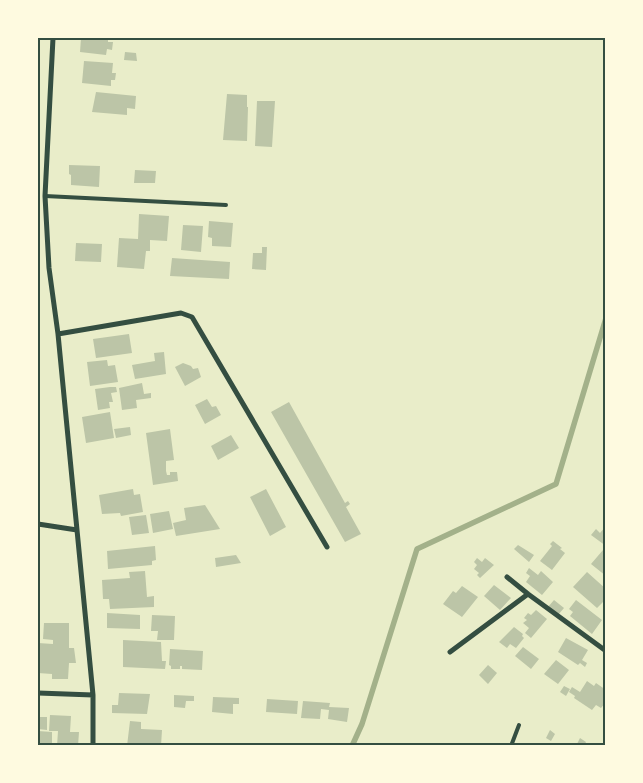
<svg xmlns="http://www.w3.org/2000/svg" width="643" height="783" font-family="Karla,sans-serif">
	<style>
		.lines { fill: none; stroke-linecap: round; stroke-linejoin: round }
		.stream { stroke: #a3b18a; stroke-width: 5.5 }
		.building { fill: #bcc5a7 }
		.service { stroke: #344e41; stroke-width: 4 }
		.minor { stroke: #344e41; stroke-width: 5 }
		.neatline { fill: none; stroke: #344e41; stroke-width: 2 }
	</style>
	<rect width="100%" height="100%" fill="#e9edc9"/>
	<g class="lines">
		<path class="stream" d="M352,746L362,724L417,549L556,484L606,318"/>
	</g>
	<path class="building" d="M81,38H108V42H113L112,50L107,49L106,55L80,52Z
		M125,52L136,53L137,61L124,60Z
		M84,61L113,63L112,73H116L115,80H111V86L82,83Z
		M96,92L136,96L135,109L127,108V115L92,112Z
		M227,94L247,95V107H248L247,141L223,140Z
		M257,101H275L272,147L255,146Z
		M69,165L100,166L99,187L71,185V175L69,174Z
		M135,170L156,171L155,183H134Z
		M139,214L169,216L167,241L150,240V251H146L144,269L117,267L119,238L138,239Z
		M209,221L233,223L231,247L212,246V238L208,237Z
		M183,225L203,226L201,252L181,250Z
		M76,243L102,244L101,262L75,261Z
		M262,247H267L266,270L252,269L253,253H262Z
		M172,258L230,262L229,279L170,276Z
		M129,334L132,353L96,358L93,339Z
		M164,352L166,374L135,379L132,365L155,361L154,353Z
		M107,360L108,366L115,365L118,382L90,386L87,362Z
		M183,363L191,366L193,369L198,368L201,377L185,386L175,367Z
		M142,383L144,394L151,393V398L136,400L137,408L122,410L119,388Z
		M110,387H116L117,392L111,393L113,402H109L110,408L98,410L95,389Z
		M207,399L212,407L216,406L221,415L205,424L195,405Z
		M289,402L345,503L348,501L350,504L346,507L361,534L345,542L271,412Z
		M110,412L114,438L86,443L82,417Z
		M130,427L131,435L116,438L114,429Z
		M170,429L174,460L166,461V471L167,475H170V472H177L178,481L153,485L146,433Z
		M231,435L239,448L218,460L211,446Z
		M133,489L134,495L140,494L143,512L121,516L120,513L102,514L99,495Z
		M266,489L286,527L270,536L250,497Z
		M205,505L220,529L176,536L173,523L186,520L184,508Z
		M169,511L173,529L153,533L150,514Z
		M146,515L149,533L132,535L129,517Z
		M606,526V546L591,535L596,529L600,533Z
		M553,541L562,548L560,549L565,553L552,570L540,561L552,546L550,544Z
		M518,545L534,555L529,562L514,549Z
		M155,546L156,560L152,561V565L108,569L107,551Z
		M603,550L606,552V576L591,564Z
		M236,555L241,563L216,567L215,558Z
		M477,558L482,562L485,558L494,565L480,578L477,575L479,573L474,569L477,565L474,562Z
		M529,568L538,575L541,571L553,582L542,595L526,582L530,576L526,573Z
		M145,571L147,597L154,596V607L110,609L109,599H103L102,580L130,578L129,572Z
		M587,572L606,589V604L603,602L597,608L573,587Z
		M494,585L511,598L500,610L484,596Z
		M462,586L478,597L462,617L443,604L453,591L456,593Z
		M554,600L564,608L558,615L548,607Z
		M576,600L602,620L592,634L570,616L573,612L569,609Z
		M536,610L547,619L531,638L525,633L529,628L523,623L527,620L524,618L528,613L531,615Z
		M107,613L140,615V629L107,628Z
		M152,615L175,616L174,640H157L158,631H151Z
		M44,623H69V648H74L76,663H69L68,679H52V674L38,673V643L53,644V640L43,639Z
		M514,627L523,634L522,636L524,638L516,648L510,644L507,648L499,642Z
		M566,638L588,650L582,660L587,663L585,667L580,663L578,665L558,652Z
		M123,640L161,642L162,661H166L165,669L123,667Z
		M523,647L539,659L531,669L515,656Z
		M170,649L203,651L202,670L182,669V666H180V669H171V666L169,665Z
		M556,660L569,670L558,684L544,674Z
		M488,665L497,673L488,684L479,675Z
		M587,681L594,686L596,683L606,690L604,694L606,696V702L601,708L596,705L592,710L574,698L575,696L569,692L572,687L580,692Z
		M564,686L570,689L566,696L560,692Z
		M119,693L150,694L147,714L112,713V705H118Z
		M174,695L194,696V701H186L185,708L174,707Z
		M213,697L239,698V704H233V714L212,712Z
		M267,699L298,701L297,714L266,712Z
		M303,701L330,703L329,707L349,708L347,722L328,719L329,710L321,709L320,719L301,718Z
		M50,715L71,716L70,732H79L78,746H57L58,731H49Z
		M38,717H47V730L38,729Z
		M130,721L141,722V729L162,730L161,746H127Z
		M550,730L555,734L551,741L546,738Z
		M38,731L52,732V746H38Z
		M580,738L586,742L584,746H576Z"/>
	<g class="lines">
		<path class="service" d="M45,196L226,205
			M511,746L519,725"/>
		<path class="minor" d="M53,38L45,196L49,268L58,334L93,695V746
			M58,334L181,313L192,317L327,547
			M38,524L77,530
			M507,577L528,594L606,651
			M450,652L528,594
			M38,693L93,695"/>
	</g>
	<rect width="643" height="783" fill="none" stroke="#fefae0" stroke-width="78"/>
	<rect x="39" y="39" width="565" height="705" class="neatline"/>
</svg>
